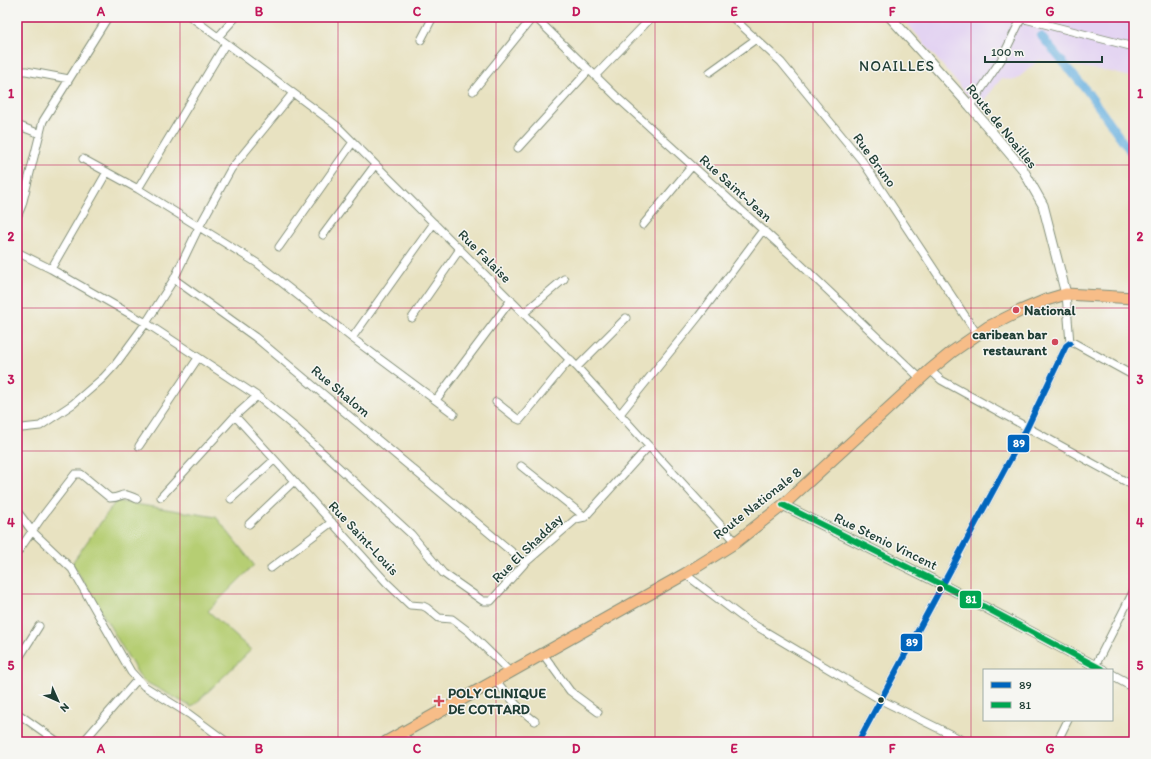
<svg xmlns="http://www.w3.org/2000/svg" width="1151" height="759" font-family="Itim,sans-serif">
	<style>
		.built { fill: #e3d3f2 }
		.green { fill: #b6ce73; stroke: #6a8654 }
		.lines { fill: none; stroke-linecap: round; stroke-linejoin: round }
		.canal { stroke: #69b1e0; stroke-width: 8 }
		.minor-casing { stroke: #84907a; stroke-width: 9 }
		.tertiary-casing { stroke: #84907a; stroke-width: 11 }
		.primary-casing { stroke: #84907a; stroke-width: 13 }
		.minor { stroke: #fff; stroke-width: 7 }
		.tertiary { stroke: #fff; stroke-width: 9 }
		.primary { stroke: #f7bd88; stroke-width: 11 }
		.bus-1-casing { stroke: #f6f6f2; stroke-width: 9 }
		.bus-2-casing { stroke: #f6f6f2; stroke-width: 9 }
		.bus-1 { stroke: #0065bd; stroke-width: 6 }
		.bus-2 { stroke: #00a651; stroke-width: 6 }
		.grid { fill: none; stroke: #c2185b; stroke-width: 1; stroke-opacity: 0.55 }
		.poi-dot { fill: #d1495b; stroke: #f6f6f2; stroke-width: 1.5 }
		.bus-dot { fill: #1f3d34; stroke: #f6f6f2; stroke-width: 1.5 }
		.labels { text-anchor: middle; stroke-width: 3; stroke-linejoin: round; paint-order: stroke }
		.street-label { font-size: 14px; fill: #1f3d34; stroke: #f6f6f2 }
		.poi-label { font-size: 14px; font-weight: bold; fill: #1f3d34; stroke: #f6f6f2; text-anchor: start }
		.neighbourhood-label { font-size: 15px; letter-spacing: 1px; fill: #1f3d34; stroke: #f6f6f2 }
		.line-badge { stroke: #f6f6f2; stroke-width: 1.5 }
		.badge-label { font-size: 11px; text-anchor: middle; font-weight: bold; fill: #fff }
		.neatline { fill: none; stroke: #c2185b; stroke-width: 1.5 }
		.grid-label { font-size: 13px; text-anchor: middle; font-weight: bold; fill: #c2185b }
	</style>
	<rect width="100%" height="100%" fill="#f6f6f2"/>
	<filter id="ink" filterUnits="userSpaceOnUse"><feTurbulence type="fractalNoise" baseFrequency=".025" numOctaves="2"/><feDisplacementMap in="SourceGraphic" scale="8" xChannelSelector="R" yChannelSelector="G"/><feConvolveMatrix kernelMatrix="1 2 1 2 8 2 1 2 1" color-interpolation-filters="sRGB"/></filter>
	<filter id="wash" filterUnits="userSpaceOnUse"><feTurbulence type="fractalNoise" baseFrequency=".012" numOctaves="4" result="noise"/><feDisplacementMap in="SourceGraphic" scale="16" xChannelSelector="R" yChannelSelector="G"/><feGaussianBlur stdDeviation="0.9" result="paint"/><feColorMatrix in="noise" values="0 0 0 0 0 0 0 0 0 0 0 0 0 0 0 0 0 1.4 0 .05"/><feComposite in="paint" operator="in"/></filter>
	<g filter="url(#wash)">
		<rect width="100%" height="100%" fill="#e8e2c1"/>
		<path class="built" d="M902,17H1123L1134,19V78L1111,72L1039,60L1016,80L1001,79L978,108Z"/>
		<path class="green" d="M116,501L216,517L254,565L208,611L251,650L192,707L142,680L72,563Z"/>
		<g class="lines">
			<path class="canal" d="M1041,36L1087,91L1134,157"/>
		</g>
	</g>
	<g filter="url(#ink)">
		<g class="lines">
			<g class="minor-casing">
				<path id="minor" d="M191,17L336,125L577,367L736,542
					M535,17L619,99L795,259L921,379
					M732,17L781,62L863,162L977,334
					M1017,17L1134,47
					M218,37L236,17
					M421,40L433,17
					M17,71H26L69,79
					M710,72L756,39
					M595,76L649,20
					M473,91L533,17
					M970,106L1001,60L1022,17
					M17,125L40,134
					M518,148L589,70
					M83,159L138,189L226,43
					M138,189L257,263L352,338L454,414
					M17,217L22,205L43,121L108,17
					M643,225L692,166
					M323,235L375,165
					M279,247L353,142
					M17,252L51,269L146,323L257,396L296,428L411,534L443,573L483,601H491L525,563L576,519L585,517L649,446
					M51,269L107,172
					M174,279L199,227L231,169L293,93
					M1066,294L1070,343
					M524,313L564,279
					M412,318L460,249
					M352,338L434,223
					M1070,343H1074L1134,376
					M577,367L626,318
					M930,370L941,380L1134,486
					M257,396L235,416L387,583L410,605L423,606L427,608L439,618L452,619L468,631L511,673
					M436,400L511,300
					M496,402L516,418L520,420L570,359
					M620,414L699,316L763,230
					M17,426L22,428L40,426L73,404L103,378L115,365L146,323L174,279L255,337L525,563
					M139,446L198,358
					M521,466L585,517
					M161,497L235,416
					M231,499L274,460
					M17,511L32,531L72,569L131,672L144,686L189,714L227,742
					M249,524L294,481
					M17,553L42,517L75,474H81L110,498C125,498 118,490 137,499
					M271,568L332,522
					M685,574L746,620L881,700L966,742
					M543,654L570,691L598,712
					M17,661L39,626
					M1093,670L1134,590
					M496,681C508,695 520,711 535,721
					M17,713L58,742
					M398,735L412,742
					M83,742L137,680
					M858,742L1027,428L1066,346L1070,343
					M1057,742L1068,720"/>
			</g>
			<g class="tertiary-casing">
				<path id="tertiary" d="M890,17L970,106L1022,168L1043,205L1066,294
					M783,505L943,585L1103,670
					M1112,675L1134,687"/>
			</g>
			<g class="primary-casing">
				<path id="primary" d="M386,742L685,574L736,542L783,505L930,370L952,352L988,327L1020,311L1046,300L1066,294L1134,298"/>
			</g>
			<use href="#minor" class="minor"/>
			<use href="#tertiary" class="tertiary"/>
			<use href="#primary" class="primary"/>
			<g class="bus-1-casing">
				<path id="bus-1" d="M858,742L1027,428L1066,346L1070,343"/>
			</g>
			<g class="bus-2-casing">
				<path id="bus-2" d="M783,505L943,585L1103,670"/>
			</g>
			<use href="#bus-1" class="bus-1"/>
			<use href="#bus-2" class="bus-2"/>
		</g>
	</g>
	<path class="grid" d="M180,17V742M338,17V742M496,17V742M655,17V742M813,17V742M971,17V742M17,165H1134M17,308H1134M17,451H1134M17,594H1134"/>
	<g class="poi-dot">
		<circle cx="1016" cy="310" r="4"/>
		<circle cx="1055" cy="342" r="4"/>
		<path d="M437 695h4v4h4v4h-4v4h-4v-4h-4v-4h4z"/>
	</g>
	<g class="bus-dot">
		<circle cx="940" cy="589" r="3.5"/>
		<circle cx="881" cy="700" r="3.5"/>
	</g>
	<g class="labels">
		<g class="street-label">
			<text transform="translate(1002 126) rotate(51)" y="5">Route de Noailles</text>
			<text transform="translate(875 160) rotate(54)" y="5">Rue Bruno</text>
			<text transform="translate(736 188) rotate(42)" y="5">Rue Saint-Jean</text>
			<text transform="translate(485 256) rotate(45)" y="5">Rue Falaise</text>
			<text transform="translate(341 391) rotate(40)" y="5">Rue Shalom</text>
			<text transform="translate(757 503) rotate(-38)" y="5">Route Nationale 8</text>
			<text transform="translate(364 538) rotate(47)" y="5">Rue Saint-Louis</text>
			<text transform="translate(886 541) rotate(26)" y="5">Rue Stenio Vincent</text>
			<text transform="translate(527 548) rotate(-44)" y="5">Rue El Shadday</text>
		</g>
		<g class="poi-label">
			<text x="1024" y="315">National</text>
			<text x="1047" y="339" text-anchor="end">caribean bar<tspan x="1047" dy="16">restaurant</tspan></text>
			<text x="448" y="698">POLY CLINIQUE<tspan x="448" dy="16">DE COTTARD</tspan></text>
		</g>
		<g class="neighbourhood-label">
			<text x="897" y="71">NOAILLES</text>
		</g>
	</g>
	<g class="line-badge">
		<rect x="1007" y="434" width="23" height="19" rx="4" fill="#0065bd"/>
		<rect x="959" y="590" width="23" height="19" rx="4" fill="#00a651"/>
		<rect x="900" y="633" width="23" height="19" rx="4" fill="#0065bd"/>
	</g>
	<g class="badge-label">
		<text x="1019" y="447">89</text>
		<text x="971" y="603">81</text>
		<text x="912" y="646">89</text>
	</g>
	<rect width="1151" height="759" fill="none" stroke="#f6f6f2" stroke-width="44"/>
	<rect x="983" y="669" width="130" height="52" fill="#f6f6f2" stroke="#a0aca6"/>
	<rect x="991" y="682" width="20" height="6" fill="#0065bd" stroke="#a0aca6"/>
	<text x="1019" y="689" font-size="12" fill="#1f3d34">89</text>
	<rect x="991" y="702" width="20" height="6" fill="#00a651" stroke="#a0aca6"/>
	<text x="1019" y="709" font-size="12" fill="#1f3d34">81</text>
	<g transform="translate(58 701) rotate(135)" stroke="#f6f6f2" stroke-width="3" paint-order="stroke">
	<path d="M0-3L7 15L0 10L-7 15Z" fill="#1f3d34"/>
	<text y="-6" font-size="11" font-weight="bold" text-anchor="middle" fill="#1f3d34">N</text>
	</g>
	<path d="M985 56v6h117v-6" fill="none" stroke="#1f3d34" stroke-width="2"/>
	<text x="991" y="56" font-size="12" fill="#1f3d34" stroke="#f6f6f2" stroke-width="3" paint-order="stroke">100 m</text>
	<rect x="22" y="22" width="1107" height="715" class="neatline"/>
	<g class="grid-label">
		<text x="101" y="16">A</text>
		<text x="259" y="16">B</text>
		<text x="417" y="16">C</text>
		<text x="576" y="16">D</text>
		<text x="734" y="16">E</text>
		<text x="892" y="16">F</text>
		<text x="1050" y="16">G</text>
		<text x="11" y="98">1</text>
		<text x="1140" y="98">1</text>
		<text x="11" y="241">2</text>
		<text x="1140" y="241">2</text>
		<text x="11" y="384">3</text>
		<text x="1140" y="384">3</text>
		<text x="11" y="527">4</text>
		<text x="1140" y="527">4</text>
		<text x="11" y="670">5</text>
		<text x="1140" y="670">5</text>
		<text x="101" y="753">A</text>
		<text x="259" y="753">B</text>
		<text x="417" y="753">C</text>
		<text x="576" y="753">D</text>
		<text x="734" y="753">E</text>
		<text x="892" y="753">F</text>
		<text x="1050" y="753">G</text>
	</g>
</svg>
